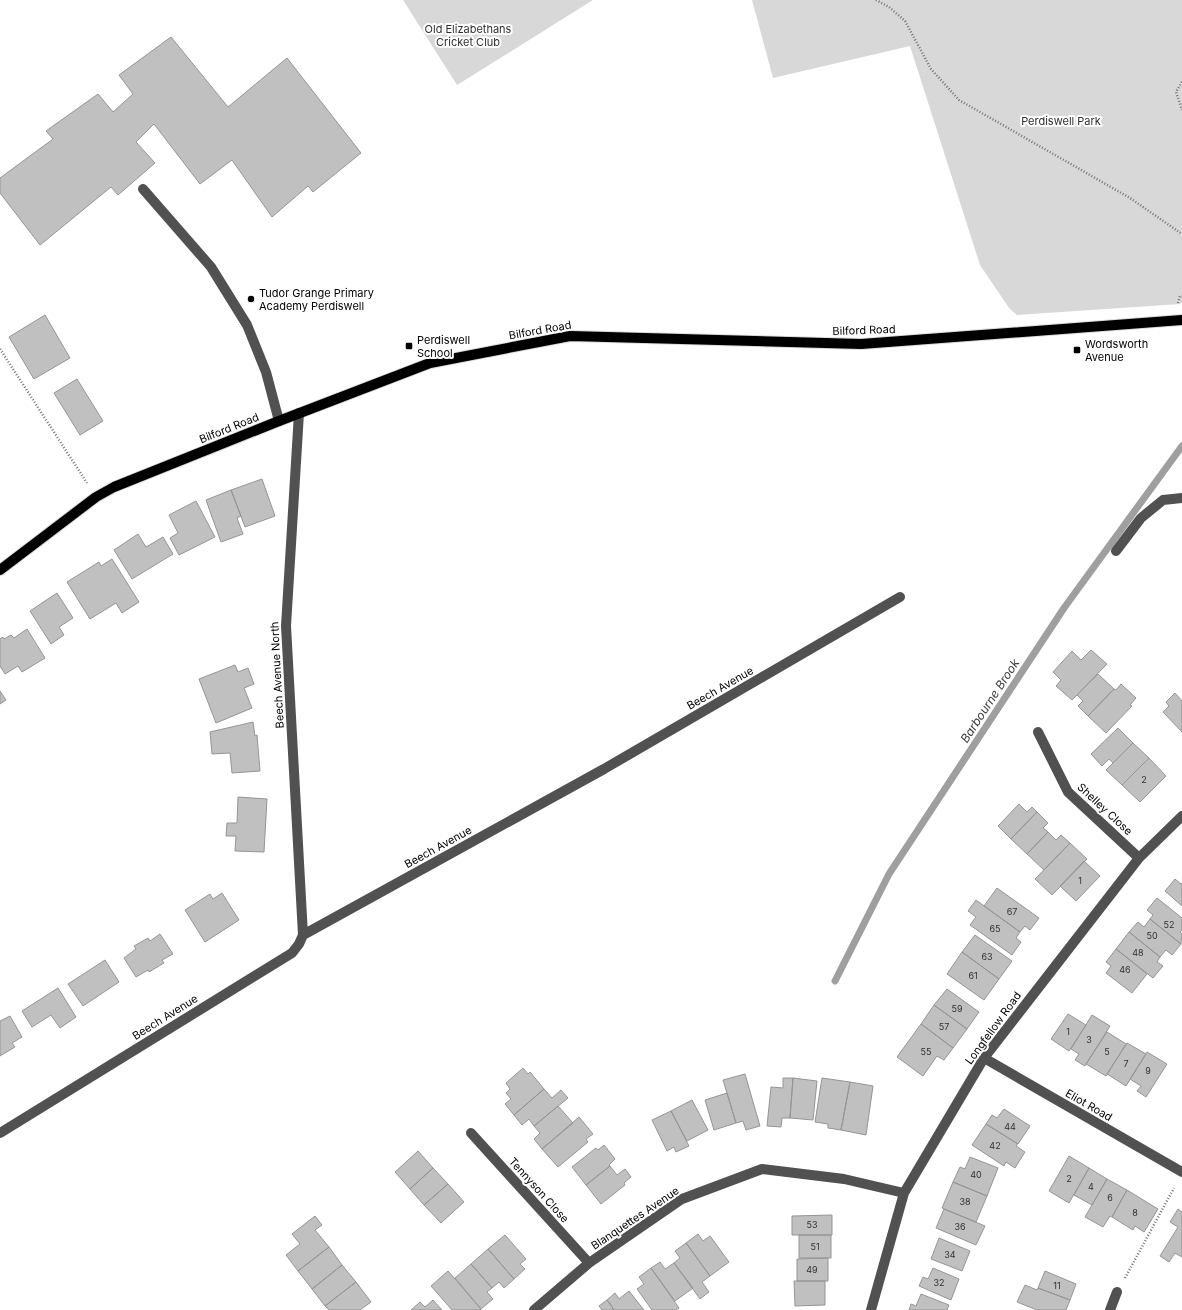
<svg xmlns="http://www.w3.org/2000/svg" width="1182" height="1310" font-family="Inter,sans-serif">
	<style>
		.green { fill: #d8d8d8 }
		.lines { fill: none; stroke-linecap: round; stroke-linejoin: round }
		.stream { stroke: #9f9f9f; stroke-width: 7 }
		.building { fill: #c0c0c0; stroke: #959595 }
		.major-casing { stroke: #dbdbdb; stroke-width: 12 }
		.path { stroke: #737373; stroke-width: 2.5; stroke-dasharray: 1 2; stroke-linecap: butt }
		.minor { stroke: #515151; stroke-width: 10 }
		.major { stroke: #000; stroke-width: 10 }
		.poi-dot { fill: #000; stroke: #fff; stroke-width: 1.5 }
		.labels { text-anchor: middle; stroke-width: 4; stroke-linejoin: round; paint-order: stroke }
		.number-label { font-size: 9px; fill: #303030 }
		.park-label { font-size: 11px; fill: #2f2f2f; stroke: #fff }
		.poi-label { font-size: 11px; fill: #000; stroke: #fff; text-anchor: start }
		.street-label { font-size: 11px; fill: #000; stroke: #fff }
		.water-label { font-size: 12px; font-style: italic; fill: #404040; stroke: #fff }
	</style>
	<rect width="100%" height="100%" fill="#fff"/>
	<path class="green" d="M403,0H593L457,85Z
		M752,0H1182V302L1180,304L1017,315L1009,308L980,265L910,46L773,78Z"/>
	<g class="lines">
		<path class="stream" d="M835,981L889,874L1064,608L1182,446"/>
	</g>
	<path class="building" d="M171,37L228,107L287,58L361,153L313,192L308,186L272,217L232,160L200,184L154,124L136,142L155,163L118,195L111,187L40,245L0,193V178L53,139L46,131L98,94L113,112L133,94L119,75Z
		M45,315L70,358L34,379L9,337Z
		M77,379L103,421L80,435L54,393Z
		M262,479L275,516L245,527L231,490Z
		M231,490L241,516L237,518L243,534L221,542L206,500Z
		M196,501L215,537L179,555L170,538L178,533L169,515Z
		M138,534L146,547L163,537L173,554L132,579L114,550Z
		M112,559L139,602L122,613L116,603L90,619L67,582L99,562L101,566Z
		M57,593L73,618L59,627L64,635L51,644L30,611Z
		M27,629L45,658L22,672L18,666L5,674L0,666V639L3,637L4,639L11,635L14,638Z
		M1091,650L1107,664L1072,700L1056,686L1061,680L1053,672L1072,651L1081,660Z
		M235,665L238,672L248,668L254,684L244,688L252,708L216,723L199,679Z
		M1098,674L1114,689L1088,716L1078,706L1083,701L1077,695Z
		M1121,684L1136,698L1130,705L1132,706L1106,733L1088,716L1114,689L1116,690Z
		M0,691L6,700L0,704Z
		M1175,693L1182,701V732L1163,712L1169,706L1166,702Z
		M253,722L255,736L257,735L260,771L232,773L230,753L212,754L210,732Z
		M1118,728L1133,743L1113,763L1109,759L1102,766L1091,754Z
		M1133,743L1149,758L1122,785L1106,770Z
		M1149,758L1166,776L1140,802L1122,785Z
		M238,797L267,799L264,852L235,851L236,836H226L227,823H237Z
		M1019,804L1027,812L1032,807L1037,812L1011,839L998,826Z
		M1037,812L1048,823L1043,828L1048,832L1027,854L1011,839Z
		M1048,832L1056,840L1061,835L1070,843L1044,870L1027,854Z
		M1070,843L1087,859L1052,895L1035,879Z
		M1084,861L1100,876L1076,901L1060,886Z
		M1175,879L1181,884L1182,883V906L1165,891Z
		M997,888L1039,918L1030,930L1025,926L1020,932L984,906Z
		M222,893L239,920L205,942L185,910L210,894L213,899Z
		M1157,898L1182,918V930L1180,932L1182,934L1181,944L1150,919L1153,915L1147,910Z
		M976,900L1020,932L1016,938L1021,942L1012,955L970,925L976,917L968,911Z
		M1150,919L1181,944L1172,955L1166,950L1160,957L1129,932L1138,922L1144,927Z
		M1129,932L1160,957L1157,962L1163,966L1153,978L1116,949Z
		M160,934L173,954L162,960L164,963L149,972L148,970L136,977L124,958L136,949L134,946L148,938L150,941Z
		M975,935L1012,961L999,979L962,952Z
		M1116,949L1147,974L1132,993L1106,973L1111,966L1106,962Z
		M962,952L999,979L984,1000L947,974Z
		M105,960L119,982L83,1006L68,984Z
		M58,988L76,1017L60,1028L51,1015L32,1027L22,1011Z
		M947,989L979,1012L967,1029L934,1005Z
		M934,1005L967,1029L953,1048L921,1024Z
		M1068,1014L1086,1025L1069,1051L1051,1039Z
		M1092,1015L1110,1026L1085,1066L1075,1060L1079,1054L1071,1049Z
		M10,1016L22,1037L12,1043L15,1047L0,1056V1021Z
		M921,1024L953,1048L944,1060L937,1056L923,1076L897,1057Z
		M1107,1032L1126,1044L1106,1076L1086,1064Z
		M1127,1043L1146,1054L1126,1086L1107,1074Z
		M1147,1052L1167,1064L1146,1097L1137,1091L1141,1086L1130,1079Z
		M523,1068L528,1074L530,1072L544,1089L514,1115L505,1104L511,1099L506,1093L510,1089L506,1083Z
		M745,1074L760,1126L746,1130L743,1121L736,1123L723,1080Z
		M783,1078H793L790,1118H782L781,1127L767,1126L771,1087L783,1088Z
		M793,1078L817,1081L813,1120L790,1118Z
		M822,1078L850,1082L841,1130L828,1128V1124L815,1122Z
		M850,1082L873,1086L866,1135L841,1130Z
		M544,1089L552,1098L561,1090L568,1098L534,1126L529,1119L522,1125L514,1115Z
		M727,1093L736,1123L714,1130L705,1100Z
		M692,1100L708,1130L687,1141L671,1111Z
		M558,1106L573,1123L542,1149L534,1139L540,1133L534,1126Z
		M1004,1109L1030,1126L1018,1144L986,1124L992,1115L997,1118Z
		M671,1111L689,1146L676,1152L674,1147L667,1151L652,1120Z
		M579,1117L593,1134L586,1139L588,1142L558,1167L542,1149Z
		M986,1124L1018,1144L1016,1146L1025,1152L1015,1168L1006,1162L1004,1166L972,1145Z
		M604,1145L615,1159L609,1165L610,1166L586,1185L572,1167L596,1148L598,1150Z
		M418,1151L433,1168L410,1189L395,1172Z
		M1069,1156L1089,1168L1069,1203L1049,1191Z
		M970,1157L998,1168L987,1196L953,1182L960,1167L965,1169Z
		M610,1166L617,1175L625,1169L631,1177L624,1183L625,1185L601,1204L586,1185Z
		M433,1168L448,1184L424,1205L410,1189Z
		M1089,1168L1107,1179L1092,1205L1074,1195Z
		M1107,1179L1127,1190L1112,1217L1110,1216L1103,1227L1085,1217Z
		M953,1182L987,1196L976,1222L942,1208Z
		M448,1184L464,1202L441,1223L424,1205Z
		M1127,1190L1158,1209L1144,1232L1135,1226L1133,1230L1112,1217Z
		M944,1209L985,1226L976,1245L936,1228Z
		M1178,1209L1182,1212V1257L1175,1253L1169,1262L1160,1256L1178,1227L1170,1222Z
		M832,1215V1235H792V1216Z
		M315,1216L322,1225L315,1230L329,1247L298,1271L286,1255L300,1244L292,1234Z
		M698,1234L703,1241L710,1236L729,1262L710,1276L686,1243Z
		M505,1235L526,1259L520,1264L525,1269L514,1279L488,1249Z
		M799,1235H831V1258H799Z
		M939,1238L970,1251L962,1271L931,1259Z
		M686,1243L710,1276L702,1282L709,1292L700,1299L674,1263L680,1258L675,1251Z
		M329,1247L342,1265L312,1289L298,1271Z
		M488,1249L514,1279L504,1288L499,1282L492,1288L471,1264Z
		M828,1258V1281H797V1259Z
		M660,1262L665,1269L674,1263L693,1288L675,1301L651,1268Z
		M471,1264L492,1288L487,1292L493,1299L481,1309L455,1278Z
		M342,1265L356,1282L325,1306L312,1289Z
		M651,1268L679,1308L676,1310H652L637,1289L644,1284L639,1277Z
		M933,1268L959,1279L951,1300L919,1286L923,1277L928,1279Z
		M448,1271L481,1309L480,1310H452L431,1286Z
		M1045,1271L1076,1284L1070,1300L1038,1288Z
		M794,1281H825V1305L795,1306Z
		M356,1282L371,1302L360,1310H329L325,1306Z
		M1025,1285L1037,1290L1038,1288L1070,1300L1066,1310H1037L1017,1302Z
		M629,1291L644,1310H614L607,1300L615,1293L619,1299Z
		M921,1294L949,1305L947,1310H909L911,1304L916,1306Z
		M433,1300L442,1310H411L420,1302L425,1307Z
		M607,1300L611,1305L614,1310H602L599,1306Z"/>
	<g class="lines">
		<g class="major-casing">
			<path id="major" d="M0,570L96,497L114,487L279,421L430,363L570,336L861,344L1182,320"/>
		</g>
		<path class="path" d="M876,0L889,7L905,21L931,69L959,100L1130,198L1182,234
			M1182,82L1176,92L1182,110
			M1178,303L1180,296H1182
			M0,349L87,483
			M1125,1278L1174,1188"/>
		<path class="minor" d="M143,189L211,267L247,325L266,372L279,421
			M299,413L286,626L303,935
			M1116,551L1141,518L1163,500L1182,498
			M1038,732L1068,792L1139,858
			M984,1058L1182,1172
			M0,1133L292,953L299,944L303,935L604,769L900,597
			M471,1133L589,1263
			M534,1310L589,1263L682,1199L762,1169L844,1179L904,1193
			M871,1310L904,1193L984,1058L1139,858L1182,816
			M1110,1310L1117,1292"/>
		<use href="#major" class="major"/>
	</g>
	<g class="poi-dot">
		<circle cx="251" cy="299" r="4"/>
		<rect x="405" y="342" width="8" height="8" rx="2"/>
		<rect x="1073" y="346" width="8" height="8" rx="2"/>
	</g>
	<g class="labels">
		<g class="number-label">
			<text x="1144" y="783">2</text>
			<text x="1080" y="884">1</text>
			<text x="1012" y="915">67</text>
			<text x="1169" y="928">52</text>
			<text x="995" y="932">65</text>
			<text x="1152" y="939">50</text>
			<text x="1138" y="956">48</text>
			<text x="987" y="960">63</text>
			<text x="1125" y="973">46</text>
			<text x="973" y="979">61</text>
			<text x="957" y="1012">59</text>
			<text x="944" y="1030">57</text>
			<text x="1068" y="1035">1</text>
			<text x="1089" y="1043">3</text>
			<text x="926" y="1055">55</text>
			<text x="1107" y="1055">5</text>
			<text x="1126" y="1067">7</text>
			<text x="1148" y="1074">9</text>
			<text x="1010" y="1130">44</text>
			<text x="995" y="1149">42</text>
			<text x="976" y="1178">40</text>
			<text x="1069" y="1182">2</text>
			<text x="1091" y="1190">4</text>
			<text x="1110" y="1201">6</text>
			<text x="965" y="1205">38</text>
			<text x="1135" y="1216">8</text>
			<text x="812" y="1228">53</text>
			<text x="960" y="1230">36</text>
			<text x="815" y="1250">51</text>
			<text x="950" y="1258">34</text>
			<text x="812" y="1273">49</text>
			<text x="939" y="1286">32</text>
			<text x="1057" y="1289">11</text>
		</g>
		<g class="park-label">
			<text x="468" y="33">Old Elizabethans<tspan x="468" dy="13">Cricket Club</tspan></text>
			<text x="1061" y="125">Perdiswell Park</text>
		</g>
		<g class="poi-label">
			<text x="259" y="297">Tudor Grange Primary<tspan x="259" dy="13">Academy Perdiswell</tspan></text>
			<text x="417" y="344">Perdiswell<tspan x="417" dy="13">School</tspan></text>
			<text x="1085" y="348">Wordsworth<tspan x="1085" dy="13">Avenue</tspan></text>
		</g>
		<g class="street-label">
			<text transform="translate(540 330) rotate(-10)" y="4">Bilford Road</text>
			<text transform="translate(864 330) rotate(-2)" y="4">Bilford Road</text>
			<text transform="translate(229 428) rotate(-22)" y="4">Bilford Road</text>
			<text transform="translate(277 675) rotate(-93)" y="4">Beech Avenue North</text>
			<text transform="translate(720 688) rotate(-30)" y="4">Beech Avenue</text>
			<text transform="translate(1105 809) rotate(43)" y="4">Shelley Close</text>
			<text transform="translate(438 847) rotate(-29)" y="4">Beech Avenue</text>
			<text transform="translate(165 1017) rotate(-32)" y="4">Beech Avenue</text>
			<text transform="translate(993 1028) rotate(-54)" y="4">Longfellow Road</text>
			<text transform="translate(1089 1105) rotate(30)" y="4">Eliot Road</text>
			<text transform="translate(539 1190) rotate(48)" y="4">Tennyson Close</text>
			<text transform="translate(635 1218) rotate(-34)" y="4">Blanquettes Avenue</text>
		</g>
		<g class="water-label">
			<text transform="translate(990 701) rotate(-57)" y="4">Barbourne Brook</text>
		</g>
	</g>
</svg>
